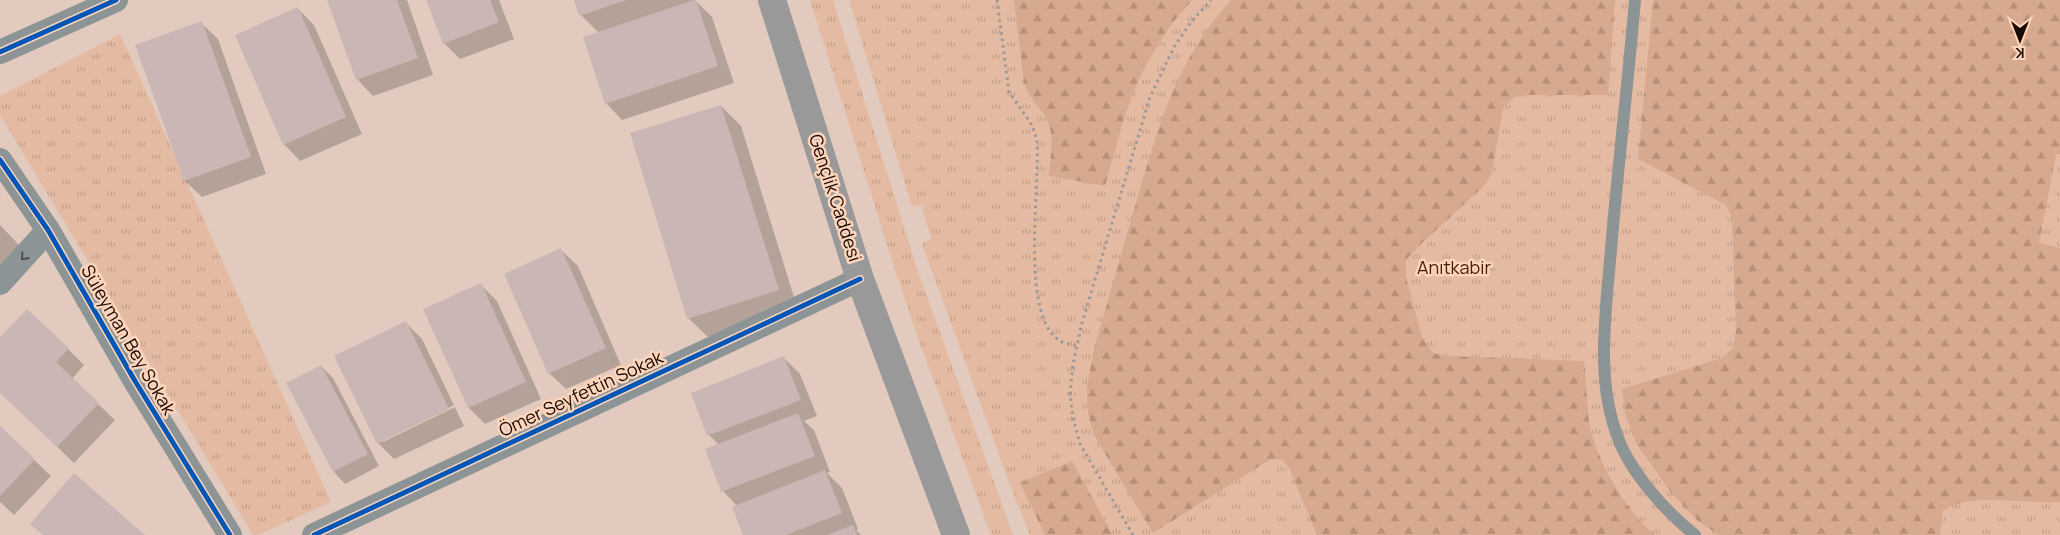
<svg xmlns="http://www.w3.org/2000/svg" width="2060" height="535" font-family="Manrope,sans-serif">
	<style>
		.grass { fill: url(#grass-tufts) }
		.forest { fill: url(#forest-firs) }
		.shadow { fill: #0003; fill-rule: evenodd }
		.building { fill: #cab7b5 }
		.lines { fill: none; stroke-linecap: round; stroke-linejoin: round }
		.path { stroke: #9a9997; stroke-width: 3; stroke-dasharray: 2.5 4; stroke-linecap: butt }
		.lane { stroke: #8c9496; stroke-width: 12 }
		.street { stroke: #8c9496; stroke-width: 24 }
		.secondary { stroke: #9a9999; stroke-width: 28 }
		.cycleway-casing { stroke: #fed4bb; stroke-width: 8 }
		.cycleway { stroke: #0057b8; stroke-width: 5 }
		.oneway { stroke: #524f4c }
		.labels { text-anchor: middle; stroke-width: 5; stroke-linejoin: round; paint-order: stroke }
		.street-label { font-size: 18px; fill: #180a03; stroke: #fed4bb }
		.park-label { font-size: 18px; fill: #461d00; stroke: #fed4bb }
	</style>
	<defs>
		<pattern id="grass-tufts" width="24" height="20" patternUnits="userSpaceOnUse" patternTransform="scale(1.25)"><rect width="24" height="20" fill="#e4baa2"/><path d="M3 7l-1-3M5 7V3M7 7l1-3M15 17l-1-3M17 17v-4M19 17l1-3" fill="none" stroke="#c39f8a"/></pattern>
		<pattern id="forest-firs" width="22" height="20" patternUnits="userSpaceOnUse" patternTransform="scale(1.25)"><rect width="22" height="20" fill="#d7a98e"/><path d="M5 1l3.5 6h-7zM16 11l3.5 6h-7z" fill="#b89079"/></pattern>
	</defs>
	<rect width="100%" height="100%" fill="#e2cbbe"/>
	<path class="grass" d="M810,0H833L916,266L1013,535H991L918,338L896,273Z
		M849,0H2060V535H1030L1016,501L922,244L931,239L921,205L912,207Z
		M120,34L331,502L258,535H253L0,115V96Z"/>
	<path class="forest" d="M1014,0H1192C1167,27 1146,60 1133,94C1121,123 1114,156 1105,186L1049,176C1050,157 1056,133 1045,116C1037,104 1029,98 1024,83Z
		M1231,0H1615L1608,95H1530L1514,97L1503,108L1492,172L1486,184L1421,244L1406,260V277L1422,337L1433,353L1448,356L1584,361C1587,384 1586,409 1591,431C1600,467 1626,511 1655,535H1317L1290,470L1283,460L1271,459L1153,533L1094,435L1088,413L1087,386L1094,349C1108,300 1122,252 1136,203C1159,125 1175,62 1231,0Z
		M1653,0H2060V154H2056L2039,243L2060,248V502C2028,505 1970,491 1943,511L1940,535H1719L1698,521L1669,490L1636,443L1625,414L1622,389L1722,358L1733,348L1736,331L1732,217L1726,205L1638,159Z
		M1072,461L1113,535H1045L1020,483Z"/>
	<path class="shadow" d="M328,0H407L433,75L373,96L357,79Z
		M427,0H499L514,39L460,59L444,43Z
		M576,0H695L712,17L734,83L622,120L606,103L599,33L581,15Z
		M298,9L314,25L362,134L300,161L284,144Z
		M201,23L218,39L266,174L202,197L185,181L136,46Z
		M721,106L741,126L798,310L708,337L688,318Z
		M0,225L21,247L0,266Z
		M561,250L578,266L621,365L566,389L549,373Z
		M481,285L497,301L541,399L485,424L469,408L425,309Z
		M406,323L422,339L464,426L394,459L378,443ZM454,405L455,407L383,442V440Z
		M0,339L68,349L84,365L72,379L115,420L74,463L0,392Z
		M784,358L800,374L817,416L804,421L814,430L830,472L827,473L842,488L858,529L856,530L861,535H745L737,506L723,491L719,445L709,435Z
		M321,366L333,378L379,466L345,484L334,472Z
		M0,427L51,476L14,515L0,502Z"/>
	<path class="building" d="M327,0H397L418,58L356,80Z
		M426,0H490L499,22L443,44Z
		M574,0H626L579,16Z
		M694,0H696L718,66L605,104L583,37Z
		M298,7L346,117L283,145L235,35Z
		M202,21L251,157L184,181L135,45Z
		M721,105L779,290L687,319L630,133Z
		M561,248L606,348L548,374L504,274Z
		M481,283L526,382L468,408L423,309Z
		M27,309L69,348L56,362L99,403L57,447L0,393V337Z
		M406,321L449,409L377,444L334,356Z
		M784,356L801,400L707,436L691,393Z
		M321,365L368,454L333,472L286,383Z
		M798,413L815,456L721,492L705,449Z
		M0,426L35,459L0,496Z
		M825,470L842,513L786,535H743L732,507Z
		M74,473L145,535H43L30,524Z
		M853,525L857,535H827Z"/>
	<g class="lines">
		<path class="path" d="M997,0L1009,92L1032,125L1037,140C1041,183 1018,320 1062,342C1067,344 1073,345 1077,346
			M1133,535L1080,444L1073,418L1070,394L1073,364L1082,323L1150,97L1174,47L1191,22L1211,0"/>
		<path class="lane" d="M1635,0C1628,83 1618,166 1611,249C1606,311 1595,379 1618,438C1631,473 1666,512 1695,535"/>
		<path class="street" d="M0,52L116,0
			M0,160L48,230L135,381L230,535
			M0,283L48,230
			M314,535L860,279"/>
		<path class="secondary" d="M772,0L860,279L956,535"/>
		<g class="cycleway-casing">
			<path id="cycleway" d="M0,52L116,0
				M0,160L48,230L135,381L230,535
				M314,535L860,279"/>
		</g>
		<use href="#cycleway" class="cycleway"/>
	</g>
	<defs><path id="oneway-chevron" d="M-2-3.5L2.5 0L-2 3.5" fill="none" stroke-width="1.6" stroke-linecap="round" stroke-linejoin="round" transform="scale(1.25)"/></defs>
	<use class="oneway" href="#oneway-chevron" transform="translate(24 257) rotate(132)"/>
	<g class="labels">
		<g class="street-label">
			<text transform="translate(835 198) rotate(72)" y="6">Gençlik Caddesi</text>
			<text transform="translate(128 340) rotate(60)" y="6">Süleyman Bey Sokak</text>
			<text transform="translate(581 394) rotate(-25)" y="6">Ömer Seyfettin Sokak</text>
		</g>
		<g class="park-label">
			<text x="1454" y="274">Anıtkabir</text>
		</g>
	</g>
	<g transform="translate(2020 40) rotate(180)" stroke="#fed4bb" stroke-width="4" paint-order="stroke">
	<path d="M0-4L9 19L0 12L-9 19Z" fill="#180a03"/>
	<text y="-8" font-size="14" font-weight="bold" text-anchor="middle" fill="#180a03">K</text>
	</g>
</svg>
